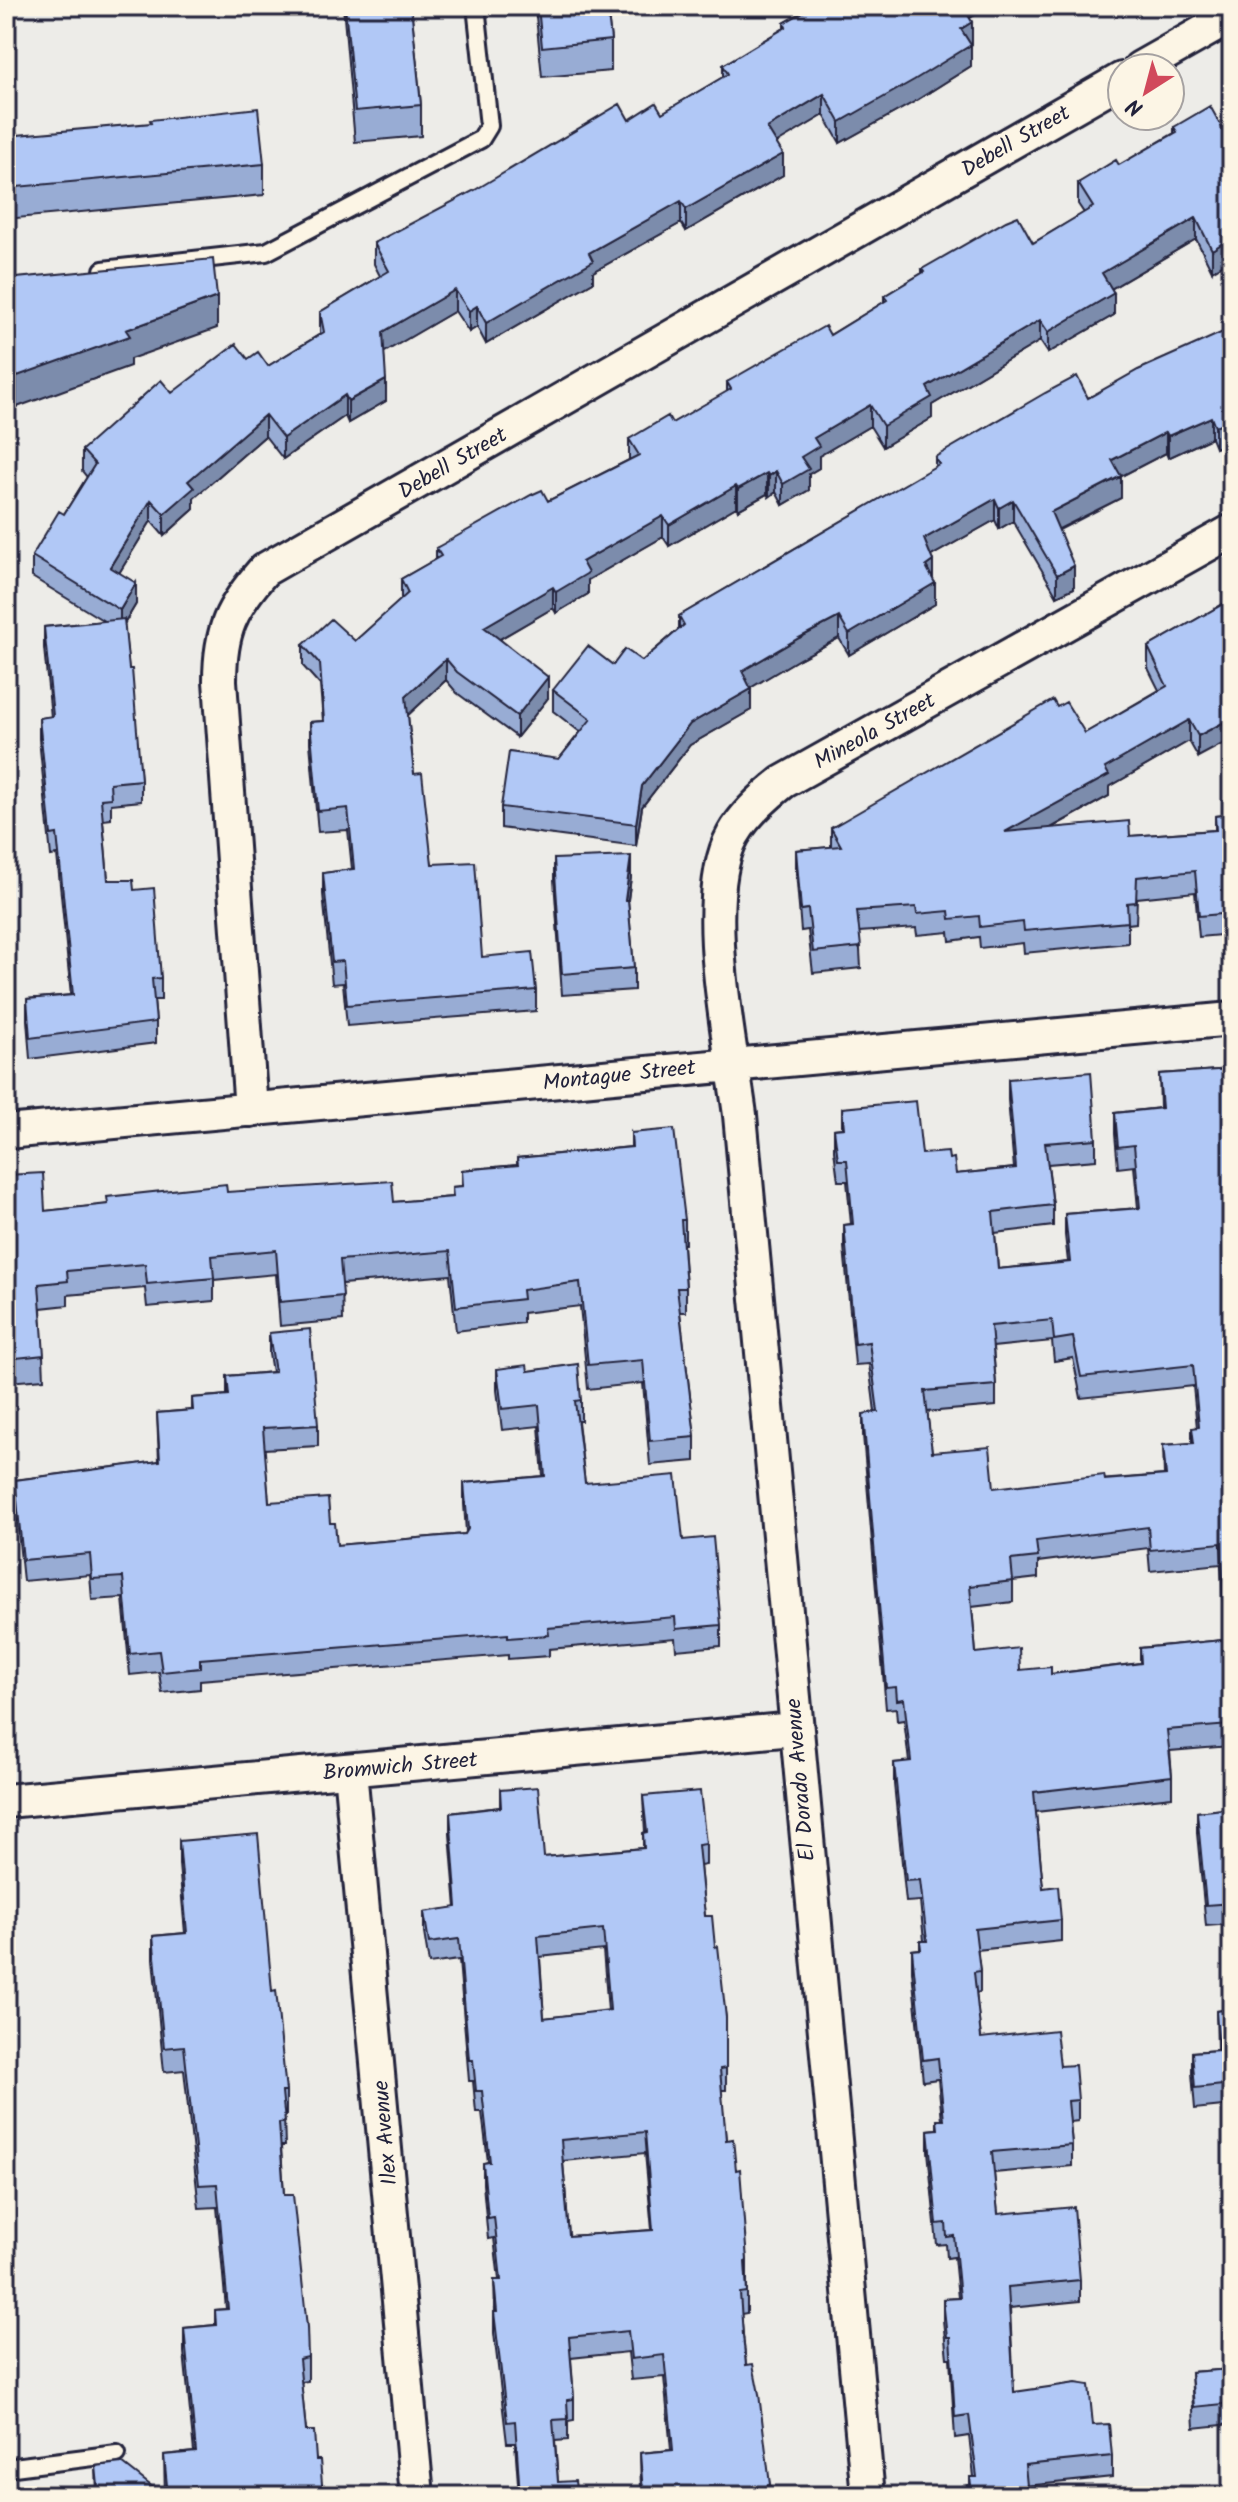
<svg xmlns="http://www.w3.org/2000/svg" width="1238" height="2502" font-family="Kalam,sans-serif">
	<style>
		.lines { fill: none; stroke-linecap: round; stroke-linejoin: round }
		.service-casing { stroke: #22223b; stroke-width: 22 }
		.minor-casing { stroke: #22223b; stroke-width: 38 }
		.service { stroke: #fcf5e5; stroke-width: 16 }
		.minor { stroke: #fcf5e5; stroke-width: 32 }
		.wall { fill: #98acd4; stroke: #22223b; stroke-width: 2; fill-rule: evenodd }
		.shaded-wall { fill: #7c8cac; stroke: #22223b; stroke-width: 2 }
		.building { fill: #b1c8f6; stroke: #22223b; stroke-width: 2; fill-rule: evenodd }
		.labels { text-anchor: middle; stroke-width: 7; stroke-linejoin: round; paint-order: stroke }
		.street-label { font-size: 22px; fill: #22223b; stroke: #fcf5e5 }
	</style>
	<rect width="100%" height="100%" fill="#edece8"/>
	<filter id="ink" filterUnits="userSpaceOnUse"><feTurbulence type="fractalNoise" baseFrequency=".0125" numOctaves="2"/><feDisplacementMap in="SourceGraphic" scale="16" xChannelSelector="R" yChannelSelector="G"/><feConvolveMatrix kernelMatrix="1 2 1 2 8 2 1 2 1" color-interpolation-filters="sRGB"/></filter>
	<g filter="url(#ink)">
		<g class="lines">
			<g class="service-casing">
				<path id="service" d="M103,270L266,252L481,139L489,126L476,6
					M6,2468L117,2454"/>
			</g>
			<g class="minor-casing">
				<path id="minor" d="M1140,68L1232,16
					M251,1110L220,681C220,630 231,608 264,570L1122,79
					M6,1132L1232,1019
					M350,1770L417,2496
					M6,1801L794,1729
					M868,2496L740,1115C731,1045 698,897 733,835C745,814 764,797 783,782L1232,531"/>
			</g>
			<use href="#service" class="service"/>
			<use href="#minor" class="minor"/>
		</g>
		<path class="wall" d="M343,6H411L421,105V136L355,142Z
			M535,6H607L611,40V71L542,77Z
			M814,6H990L970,18L972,44L971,45V66L914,102L840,143L824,115L776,143L783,175L686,231L681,223L593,272V282L486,344L477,327L469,332L455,311L384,352L386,401L348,423L345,416L283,459L265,436L194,498V509L164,536L151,521L119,573L136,604L124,624L141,780V801L111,804V819L103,820L108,880L134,890L161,978V1000H154L156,1022V1043L30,1059L27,1020V999L71,995L57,855L51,856L39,739V718L51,717L44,648V627L104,621L32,577V556L64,514L87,477L82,471V450L172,393L248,359L268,366L320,334V312L380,276L374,264V243L629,120L662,113L723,77V65L784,28V23Z
			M1174,127L1225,133L1212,271L1196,239L1111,289L1114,315L1048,353L1040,341L932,405V418L883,447L870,426L819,456V468L809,474V490L783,505L776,492L769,497L767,494L738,510L736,507L669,546L663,537L588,580V594L556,613L553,608L500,639L548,698L517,737L457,693L446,680L408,715L414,774L432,864L482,957L536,990V1011L347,1026L343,983L332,984L323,894V873L352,869L348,830L318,832L310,743V722L323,721L320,685L303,666V645L355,641L401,600V579L436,559V548L548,501L629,460V439L672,423L727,392V382L830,335L884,302V296L922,273V269L1033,243L1084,213L1078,204V183L1119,165L1174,133Z
			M6,136L264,164V195L6,219Z
			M1232,313V441L1215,448L1211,438L1168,458L1166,453L1121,476V498L1059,530L1074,588L1057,596L1013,521L999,529L995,520L931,556L935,604L849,655L839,638L799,659L751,687V710L690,745L642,807L636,846L501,828V807L559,759L580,732L553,711V690L613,665L642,661L679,629V616L935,467V457L1088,398L1228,330V315Z
			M1232,599L1198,757L1189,741L1109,787V796L1051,828L1130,836L1215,830V816L1232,814V934L1199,937L1195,892L1137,898L1136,923L1128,924V943L1024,953L1023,943L980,948L979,937L950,941L949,932L917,935L916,928L859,932L861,968L813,973L808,930L801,931L796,871V850L831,847V828L1057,707L1085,733L1159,690L1148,668V647Z
			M554,859L631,877L628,900L634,968V990L562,995L554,880Z
			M1232,1069V1600L1223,1601L1221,1564L1150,1571L1148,1548L1038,1562V1578L1013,1581V1602L972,1607L976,1653L1020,1670L1051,1674L1140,1663V1648L1232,1639V1762L1230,1746L1170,1751L1172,1776V1797L1036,1812L1043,1888L1061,1920V1941L977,1950L980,1971V1992L976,1993L981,2038L1060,2066L1078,2100V2121L1070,2122L1072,2145V2166L994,2173L998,2214L1080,2280V2301L1010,2308L1014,2392L1093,2425L1112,2456V2477L1027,2486L1028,2496H963V2486L970,2485V2477H974L969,2436L955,2438L950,2358H947L943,2320V2299L958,2298L954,2257L947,2258L946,2244L937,2245L928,2151V2130L937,2129V2120H942L938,2079L923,2081L912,1971V1950L920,1949V1941H924L920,1901L906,1902L894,1784V1763L909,1762L904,1720L897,1721L896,1708L886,1709L863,1435V1414L875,1412L869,1364L855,1365L844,1247V1225L851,1224L847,1181H838L834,1150V1129L842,1128V1108L922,1154L949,1159L956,1174L1014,1168L1008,1100V1079L1096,1139V1160L1048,1164L1053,1205V1226L995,1233L998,1269L1068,1262L1065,1235V1214L1138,1208L1134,1166L1118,1168L1115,1134V1113L1160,1108L1159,1074ZM1052,1341L1054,1361L1073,1358L1081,1398L1193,1386L1197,1428H1192V1443L1163,1445L1164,1475L994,1488L932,1452L927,1412L996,1406V1385L993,1347Z
			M631,1133L685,1220V1244H683L686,1288V1312H680L695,1437V1461L650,1465L643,1383L588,1389L580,1306L523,1313V1323L456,1331L450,1275L342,1284L343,1320L280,1326L276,1274L214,1280V1301L147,1307L145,1288L68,1295V1305L41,1308L44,1379L7,1382L6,1175L45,1211L227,1192L394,1202L452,1197V1187L462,1186V1170L517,1165V1158L631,1147Z
			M269,1333L318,1425V1446L264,1449L269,1502L330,1523L337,1545L465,1534L466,1532L464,1504V1483L543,1476L539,1426L502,1430L497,1390V1369L528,1371L581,1400V1421H578L585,1483L683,1540L721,1625V1646L676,1650L675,1638L549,1649V1656L508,1659V1655L200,1680V1689L162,1693L159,1672L130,1675L123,1598L92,1600L90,1575L23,1581L15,1501V1480L159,1461L157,1413L192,1410V1398L227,1395V1376L272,1372L269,1354Z
			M6,1578L12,1632V1653H6Z
			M500,1790L544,1857L643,1848V1833L645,1832L643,1796L706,1844V1865L700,1866L705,1916L715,1947L726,2018V2090H721L726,2140L736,2170L747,2261V2313L741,2314L746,2365L770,2485V2496H596L641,2492L640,2453L671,2450L664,2377L631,2380L628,2352L571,2358L574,2399V2420L568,2421V2440L555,2441L558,2482L577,2496H519L515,2443H507L494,2333V2312H495L494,2280H499L494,2238L488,2239L483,2184V2163L488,2162L482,2112H476L473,2081H469L459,1960L429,1964L424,1933V1912L456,1908L450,1834V1813L500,1807ZM603,1950L608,2011L544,2018L540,1957ZM645,2153L652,2230L569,2236L563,2161Z
			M1232,1808V1924L1206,1926L1197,1833V1812Z
			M179,1841L272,1991L286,2092V2116H284L285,2146H281L284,2195L308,2357V2381L301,2382L306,2431L316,2460L323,2496H165L164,2455L194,2452L184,2352V2328L215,2325V2310L226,2309L217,2207L199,2208L184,2070L164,2072L153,1959V1936L185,1933L179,1864Z
			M1232,2009V2105L1195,2109L1192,2073V2052L1217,2050L1216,2011Z
			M1232,2369V2424L1194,2428L1191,2372Z
			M96,2466L164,2496H97Z"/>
		<path class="shaded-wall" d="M960,6H990L960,23Z
			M1066,6H1078L1066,13Z
			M972,22V44L961,50V29Z
			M971,45V66L914,102L840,143V122Z
			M824,94V115L767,149V128Z
			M783,154V175L686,231V209Z
			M681,201V223L593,272V282L486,344V323L589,253Z
			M1196,218V239L1102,294V273Z
			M1232,237V259L1212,271V250Z
			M455,290V311L383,353V332Z
			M1114,293V315L1048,353V332Z
			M217,297V328L130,359V366L6,411V380L126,330Z
			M477,306V327L469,332V311Z
			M1040,320V341L932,405V418L883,447V426L927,387Z
			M386,380V401L348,423V401Z
			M345,395V416L283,459V438Z
			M870,405V426L819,456V468L809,474V490L783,505V484L814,438Z
			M265,415V436L194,498V509L164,536V514L188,481Z
			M1211,417V438L1168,458V436Z
			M1232,419V441L1215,448V427Z
			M1166,432V453L1112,481V460Z
			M776,471V492L769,497V476Z
			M767,473V494L738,510V489Z
			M1121,476V498L1051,533V512Z
			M736,486V507L669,546V525Z
			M995,499V520L924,560V539Z
			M151,500V521L110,588V567Z
			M1013,500V521L999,529V508Z
			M663,516V537L588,580V594L556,613V592L582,562Z
			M933,561V582L926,566Z
			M1074,566V588L1057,596V575Z
			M136,583V604L120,631V610Z
			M935,583V604L849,655V634Z
			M553,587V608L484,648V627Z
			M839,617V638L799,659L742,693V671L799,638Z
			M446,659V680L406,717V696Z
			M548,677V698L517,737V716Z
			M751,689V710L690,745L642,807L636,846V824L642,786L690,724Z
			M1232,718V739L1198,757V736Z
			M1189,720V741L1109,787V796L1005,853V832L1105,768Z
			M631,856V877L625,921V900Z"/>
		<path class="building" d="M345,6H411L421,105L355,111Z
			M538,6H607L611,40L542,47Z
			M814,6H963L972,22L961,29L971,45L914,80L840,122L824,94L767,128L783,154L686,209L681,201L589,253L593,261L486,323L477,306L469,311L455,290L383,332L386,380L348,401L345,395L283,438L265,415L188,481L194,488L164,514L151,500L110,567L136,583L120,610L32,556L59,511L64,514L95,464L82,450L161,380L172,393L236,344L248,359L258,352L268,366L324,332L320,312L389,271L374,243L475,190L620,104L629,120L656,103L662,113L728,74L723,65L786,27L784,23Z
			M1210,106L1225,133L1232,129V237L1212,250L1196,218L1102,273L1114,293L1048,332L1040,320L927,387L932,397L883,426L870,405L814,438L819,446L801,457L809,469L783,484L776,471L769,476L767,473L738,489L736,486L669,525L663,516L582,562L588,573L556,592L553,587L484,627L548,677L517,716L457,672L446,659L406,696L414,774L422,773L432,864L475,862L482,957L532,952L536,990L347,1005L343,961L332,962L323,873L354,869L348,808L318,811L310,722L324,721L320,664L303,645L331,619L355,641L408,593L401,579L441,556L436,548L531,495L542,490L548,501L639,455L629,439L668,416L672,423L731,389L727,382L825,326L830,335L887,300L884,296L924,272L922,269L1006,221L1018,216L1033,243L1093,207L1078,183L1116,160L1119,165L1177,132L1174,127Z
			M258,108L264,164L6,188V136L151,123L150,120Z
			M213,259L217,297L126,330L130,336L6,380V279Z
			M1232,313V325L1228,315Z
			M1232,328V419L1215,427L1211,417L1168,436L1166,432L1112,460L1121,476L1051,512L1074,566L1057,575L1013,500L999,508L995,499L924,539L933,561L926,566L935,583L849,634L839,617L799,638L742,671L751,689L690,724L642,786L636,824L501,807L509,752L559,759L591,719L553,690L588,646L613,665L625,649L642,661L684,625L679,616L939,464L935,457L1045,393L1077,376L1088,398L1138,370Z
			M1232,599V718L1198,736L1189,720L1105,768L1109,775L1005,832L1129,821L1130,836L1216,830L1215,816L1232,814V913L1199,916L1195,871L1137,877L1136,902L1127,903L1128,922L1024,931L1023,922L980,927L979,916L950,919L949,911L917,914L916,907L857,911L861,947L813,952L808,909L801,910L796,850L841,846L831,828L1053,700L1057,707L1066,702L1085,733L1167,686L1148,647Z
			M124,619L129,669H132L141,780L110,783L111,798L101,799L108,880H133L134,890L154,888L161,978L152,979L156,1022L30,1038L27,999L73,995L57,834L51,835L39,718L53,716L44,627Z
			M631,856L625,900H628L634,968L562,974L554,859Z
			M1232,1069V1579L1223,1580L1221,1543L1150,1550L1148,1527L1036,1541L1038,1557L1011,1560L1013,1581L970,1586L976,1653L1019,1648L1020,1670L1051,1667V1674L1141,1663L1140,1648L1232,1639V1741L1230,1725L1167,1730L1172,1776L1034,1792L1043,1888L1058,1886L1061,1920L975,1929L980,1971L974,1972L981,2038L1056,2030L1060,2066L1075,2065L1078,2100L1068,2101L1072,2145L992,2152L998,2214L1074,2207L1080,2280L1008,2287L1014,2392L1076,2383L1089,2385L1093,2425L1109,2424L1112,2456L1025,2465L1028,2496H964L963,2486L971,2485L970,2477H977L969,2415L955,2417L950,2337H947L943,2299L960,2298L954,2236L947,2237L946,2223L937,2224L928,2130L938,2129L937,2120H944L938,2058L923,2060L912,1950L921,1949L920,1941H927L920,1880L906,1881L894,1763L911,1761L904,1699L897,1700L896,1687L886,1688L863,1414L878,1412L869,1342L855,1344L844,1225L853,1224L847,1160H838L834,1129L844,1128L842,1108L916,1101L922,1154L948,1152L949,1159L954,1158L956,1174L1016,1168L1008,1079L1091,1072L1096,1139L1045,1143L1053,1205L993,1212L998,1269L1070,1262L1065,1214L1140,1208L1134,1145L1118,1147L1115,1113L1162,1108L1159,1074ZM1052,1320L1054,1340L1073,1337L1081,1377L1193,1365L1199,1427L1192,1428L1194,1443L1163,1445L1166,1475L1105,1480L1104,1475L994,1488L990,1447L932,1452L925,1391L996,1385L991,1326Z
			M674,1129L685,1220H681L686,1288H677L695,1437L650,1441L643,1360L588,1365L580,1282L522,1290L523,1299L456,1307L450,1251L340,1260L343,1296L280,1302L276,1250L212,1256L214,1278L147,1284L145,1264L67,1271L68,1281L39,1284L44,1355L7,1359L6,1175L43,1173L45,1211L108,1204L107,1197L226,1184L227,1192L392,1181L394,1202L453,1197L452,1187L463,1186L462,1170L518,1165L517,1158L632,1147L631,1133Z
			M310,1329L318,1425L263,1428L269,1502L328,1498L330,1523H335L337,1545L465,1534L468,1529L464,1483L545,1476L539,1405L502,1409L497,1369L527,1365L528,1371L578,1364L581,1400L575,1401L585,1483L676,1475L683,1540L713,1537L721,1625L676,1629L675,1617L548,1628L549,1635L508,1638V1634L200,1659V1668L162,1672L159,1651L130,1654L123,1577L92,1579L90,1554L23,1560L15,1480L160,1461L157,1413L193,1410L192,1398L229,1395L227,1376L275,1372L269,1333Z
			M6,1578L12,1632H6Z
			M538,1787L544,1857L644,1848L643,1833L647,1832L643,1796L700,1791L706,1844L698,1845L705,1916H712L715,1947L718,1946L726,2018V2068L720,2069L726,2140L733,2139L736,2170L740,2169L747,2261L745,2262L747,2292L740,2293L743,2335L746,2365L753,2364L759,2394L770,2485L766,2486L767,2496H596L643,2492L640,2453L673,2450L664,2355L631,2359L628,2331L569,2337L574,2399L567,2400L568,2419L553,2420L558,2482L575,2481L577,2496H520L515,2421L507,2422L494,2312H497L494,2280H501L494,2217L488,2218L483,2163L490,2162L482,2091H476L473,2060H469L459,1939L429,1943L424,1912L457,1907L450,1813L501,1807L500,1790ZM603,1929L610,2010L544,2018L538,1936ZM645,2132L653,2230L569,2236L561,2140Z
			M1232,1808V1903L1206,1905L1197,1812Z
			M258,1834L272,1991L276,1990L286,2092H282L285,2122L279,2123L284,2195H293L307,2327L308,2357L299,2359L306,2431H314L316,2460H320L323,2496H168L164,2455L196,2452L184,2328L216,2325L215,2310L228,2309L217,2184L199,2185L184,2046L164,2048L153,1936L187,1933L179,1841Z
			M1232,2009V2084L1195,2088L1192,2052L1219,2050L1216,2011Z
			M1232,2369V2403L1194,2407L1191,2372Z
			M122,2463L164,2496H99L96,2466Z"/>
	</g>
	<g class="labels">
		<g class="street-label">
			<text transform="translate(1015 140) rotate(-30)" y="8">Debell Street</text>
			<text transform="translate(452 462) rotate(-30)" y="8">Debell Street</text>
			<text transform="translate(874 730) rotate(-29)" y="8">Mineola Street</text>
			<text transform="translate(619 1074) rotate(-6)" y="8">Montague Street</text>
			<text transform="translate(400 1765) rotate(-5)" y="8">Bromwich Street</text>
			<text transform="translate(799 1780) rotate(-95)" y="8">El Dorado Avenue</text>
			<text transform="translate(384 2133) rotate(-95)" y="8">Ilex Avenue</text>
		</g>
	</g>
	<rect width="1238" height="2502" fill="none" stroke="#fcf5e5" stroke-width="32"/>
	<rect x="16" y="16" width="1206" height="2470" fill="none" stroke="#22223b" stroke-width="3" filter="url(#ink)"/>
	<g transform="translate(1146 92) rotate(216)"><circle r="38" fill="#fcf5e5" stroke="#a5a1a1" stroke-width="2"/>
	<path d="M0-6L14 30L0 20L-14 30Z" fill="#d1495b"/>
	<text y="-12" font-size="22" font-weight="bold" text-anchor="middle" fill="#22223b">N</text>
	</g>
</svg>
